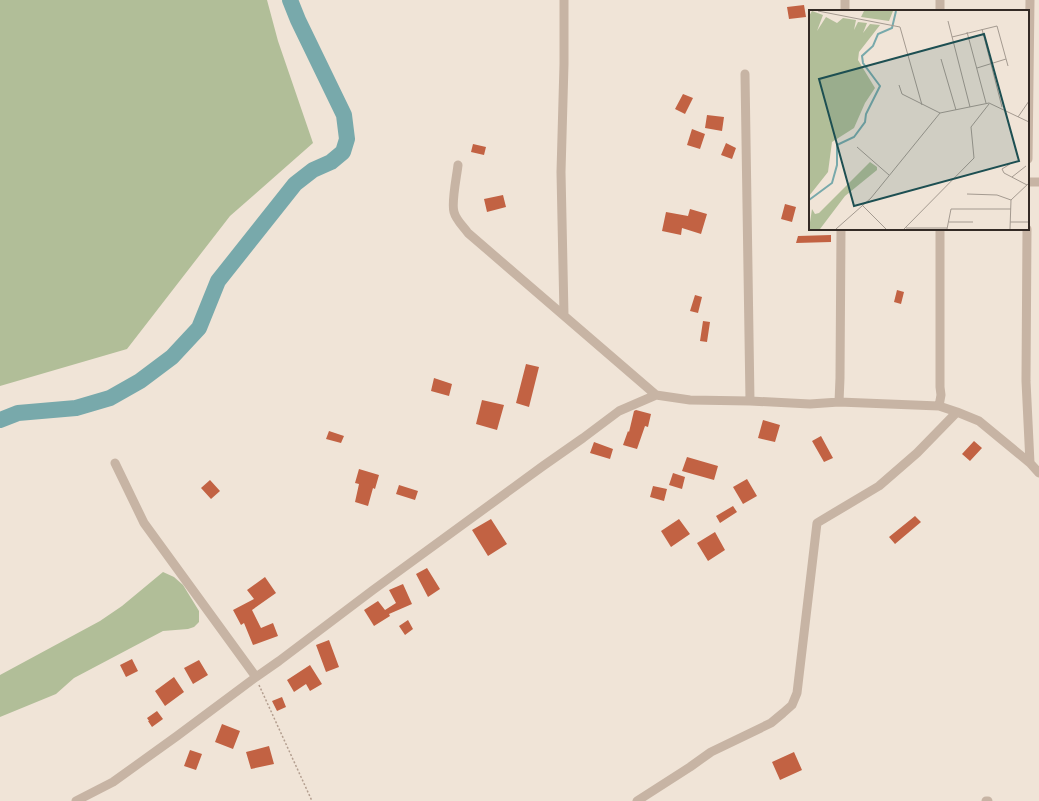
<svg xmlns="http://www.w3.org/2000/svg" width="1039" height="801" font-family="Rubik,sans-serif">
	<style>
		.green { fill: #b1be98 }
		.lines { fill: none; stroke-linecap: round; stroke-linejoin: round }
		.river { stroke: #78a9ab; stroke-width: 16 }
		.building { fill: #c26243 }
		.path { stroke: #b39e8f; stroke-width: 1.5; stroke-dasharray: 2 2; stroke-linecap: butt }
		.minor { stroke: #c7b4a4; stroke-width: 9 }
		.inset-river { fill: none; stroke: #78a9ab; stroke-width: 2 }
		.inset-road { fill: none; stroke: #a49a90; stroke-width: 1 }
		.view { fill: #1d4f52; fill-opacity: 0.15; stroke: #1d4f52; stroke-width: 2 }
		.inset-edge { fill: none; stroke: #332a25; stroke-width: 2 }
	</style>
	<rect width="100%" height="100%" fill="#f0e4d7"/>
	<path class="green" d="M0,0H267L278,41L313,143L230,216L127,349L0,386Z
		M163,572L174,577L183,585L199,611V622L194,627L188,629L163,631L74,678L56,694L0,717V675L100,621L122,606Z"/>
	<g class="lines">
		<path class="river" d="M0,420L18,413L76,408L110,398L140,381L172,357L199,328L218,281L295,184L313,170L331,162L343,152L347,139L344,115L298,20L290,0"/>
	</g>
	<path class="building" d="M804,5L806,17L789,19L787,7Z
		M683,94L693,98L685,114L675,109Z
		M707,115L724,117L722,131L705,128Z
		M692,129L705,134L700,149L687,145Z
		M726,143L736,148L732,159L721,155Z
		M473,144L486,147L484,155L471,152Z
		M503,195L506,207L487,212L484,199Z
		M785,204L796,207L792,222L781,219Z
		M690,209L707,214L701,234L682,228L681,235L662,231L666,212L688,216Z
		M831,235V242L796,243L798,236Z
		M897,290L904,292L901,304L894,302Z
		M695,295L702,297L698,313L690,311Z
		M703,321L710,322L707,342L700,341Z
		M526,364L539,367L529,407L516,403Z
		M434,378L452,384L449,396L431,391Z
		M482,400L504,405L497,430L476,424Z
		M636,410L651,414L648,427L645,426L637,449L623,445L628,431L629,432L634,411Z
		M763,420L780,425L775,442L758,438Z
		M329,431L344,436L341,443L326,439Z
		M821,436L833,458L824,462L812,441Z
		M974,441L982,448L970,461L962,454Z
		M594,442L613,449L610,459L590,453Z
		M687,457L718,466L714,480L682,471Z
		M359,469L379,475L375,489L373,488L368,506L355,502L359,484L355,483Z
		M673,473L685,477L682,489L669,485Z
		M747,479L757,496L743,504L733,487Z
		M210,480L220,491L211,499L201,488Z
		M399,485L418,491L415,500L396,494Z
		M653,486L667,489L664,501L650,497Z
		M733,506L737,512L720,523L716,516Z
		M915,516L921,522L895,544L889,537Z
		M491,519L507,544L488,556L472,530Z
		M679,519L690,534L671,547L661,531Z
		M715,532L725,550L708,561L697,543Z
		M427,568L440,589L428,597L416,574Z
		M265,577L276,593L252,610L261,628L273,623L278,636L253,645L244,623L241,625L233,610L254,599L247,590Z
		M403,584L412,604L389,614L390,616L374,626L364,610L378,601L385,610L396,603L389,590Z
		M408,620L413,629L405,635L399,626Z
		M329,640L339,667L326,672L316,645Z
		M132,659L138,671L126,677L120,665Z
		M199,660L208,675L193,684L184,668Z
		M310,665L322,684L310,691L306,684L294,692L287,680Z
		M174,677L184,692L165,706L155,691Z
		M282,697L286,707L277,711L272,701Z
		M157,711L163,719L152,727L148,721H149L147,718Z
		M222,724L240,731L233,749L215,742Z
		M269,746L274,764L251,769L246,752Z
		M190,750L202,754L196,770L184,766Z
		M794,752L802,770L780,780L772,762Z"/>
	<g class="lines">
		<path class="path" d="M259,685L312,801"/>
		<path class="minor" d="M940,0V11
			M845,11V0
			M745,74L750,401
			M1028,159L1030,0
			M458,165C457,175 451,203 454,212C456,220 463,226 468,233L656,395
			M1028,182H1039
			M1027,229L1026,381L1030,463
			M564,315L561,172L564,64V0
			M839,402L840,378L841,229
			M939,406L941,395L940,387V229
			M115,463L144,523L256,677
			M76,801L113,782L177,736L256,677L279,661L373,590L543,466L583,438L619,411L656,395L690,400L750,401L810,404L839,402L939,406L957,412L979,421L1030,463L1039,473
			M637,801L690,767L711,752L771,723L783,713L792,705L797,693L817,523L879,486L917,453L957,412
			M986,801H988"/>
	</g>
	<g transform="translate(809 10)">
		<rect width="220" height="220" fill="#f0e4d7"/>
		<path d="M3,1L14,5L8,21L17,7L28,13L34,8L47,10L45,20L49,12L58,13L54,23L61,14L71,15L50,42L49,50L66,78L56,93L45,118L23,132L19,162L0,186V6ZM55,1H84L80,11L52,7ZM61,152L68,157V160L36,186L11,219H0L3,199L6,204L10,203Z" fill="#b1be98"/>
		<path class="inset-river" d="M0,190L23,173L28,155V135L45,127L56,112L57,104L71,76L54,53L53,46L64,36L69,24L83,18L87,1"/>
		<path class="inset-road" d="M9,1L91,17L113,95M139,11L161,97M173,19L193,97M158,22L177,93M143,27L188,16L199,56M132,49L147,100M168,58L197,49M90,75L93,84L131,103M209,107L220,91M48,137L80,165M201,154L193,159L195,163L218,175M203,167L217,156M158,184L188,185L202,190M53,195L77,219M140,212H164M201,212H220M97,218H138M27,219L62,188L131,103L180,93L220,112M95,219L165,148L162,117L180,94M138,219L142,199H202M201,219L202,190L220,173"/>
		<path class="view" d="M175,24L210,151L45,196L10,69Z"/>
		<rect width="220" height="220" class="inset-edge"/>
	</g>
</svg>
